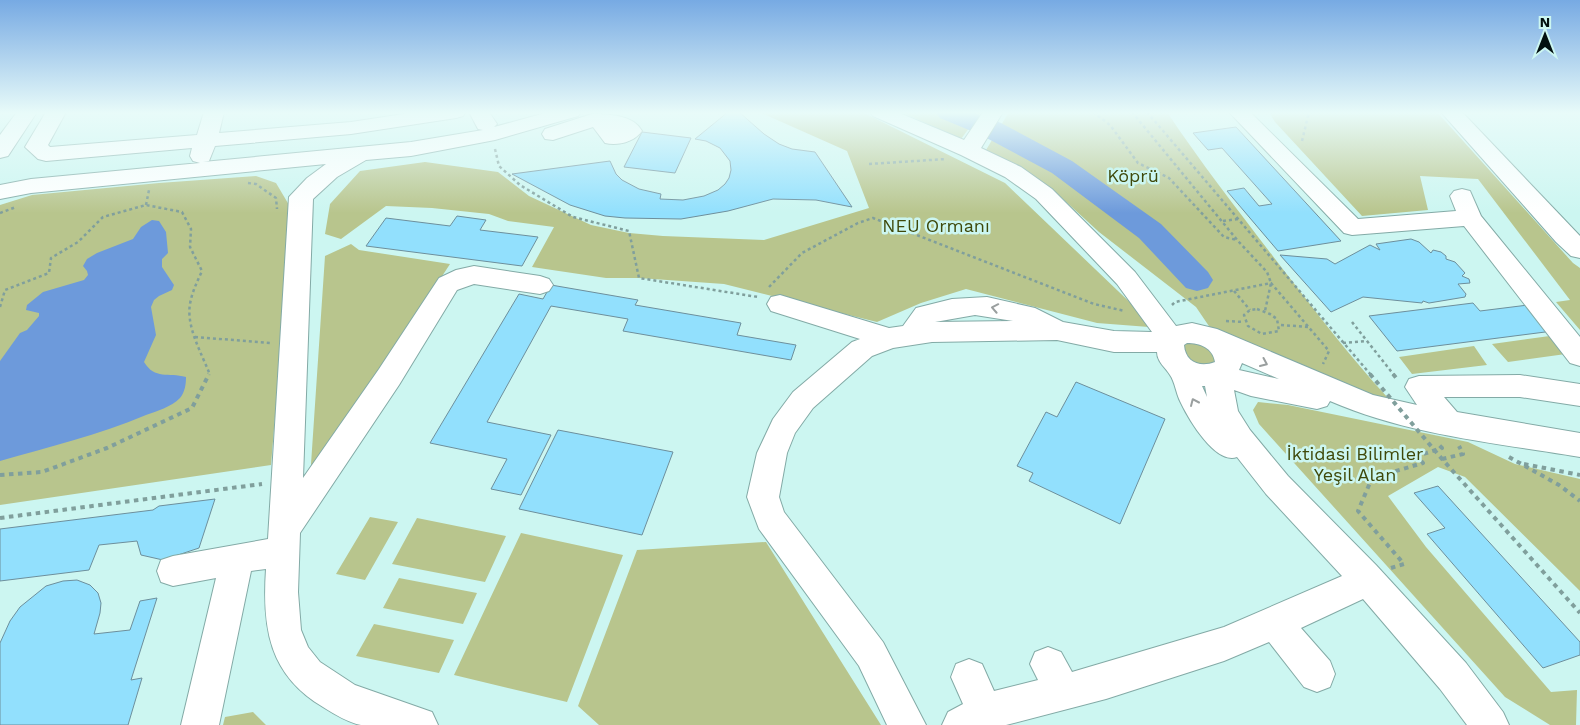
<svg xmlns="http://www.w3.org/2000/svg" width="1580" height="725" font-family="'Work Sans',sans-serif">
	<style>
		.green { fill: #b8c58d }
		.water { fill: #6d9adb }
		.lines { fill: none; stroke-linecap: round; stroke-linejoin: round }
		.river { fill: #6d9adb; fill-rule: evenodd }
		.building { fill: #92e0fd; stroke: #6d8f9c }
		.minor-casing { stroke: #83aaa6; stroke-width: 2 }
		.major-casing { stroke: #83aaa6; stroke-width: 2 }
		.path-far1 { stroke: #809f9c; stroke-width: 2.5; stroke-dasharray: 3 3; stroke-linecap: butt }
		.path { stroke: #809f9c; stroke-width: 4; stroke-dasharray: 4.5 4.5; stroke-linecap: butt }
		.minor { fill: #fff; fill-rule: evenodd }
		.major { fill: #fff; fill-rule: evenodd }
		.path-bridge-far1 { stroke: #809f9c; stroke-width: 2.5; stroke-dasharray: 3 3; stroke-linecap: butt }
		.path-bridge { stroke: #809f9c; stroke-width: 4; stroke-dasharray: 4.5 4.5; stroke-linecap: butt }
		.oneway { stroke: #9a9f9f }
		.labels { text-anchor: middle; stroke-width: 5; stroke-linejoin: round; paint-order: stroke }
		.park-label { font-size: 18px; fill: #3e4809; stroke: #ccf6f1 }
	</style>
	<rect width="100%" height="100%" fill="#ccf6f1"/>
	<path class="green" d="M759,112H862L1005,183L1140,312L1149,327L1097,323L966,289L921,303L877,322L724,284L639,278H606L532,267L554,227L508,221L489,214L432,208L386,206L341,239L325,234L330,204L360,171L425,162L498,172L529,196L591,225L629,233L663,236L764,240L869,208L847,151Z
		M901,112H981L961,139Z
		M1009,112H1167C1203,166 1243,217 1282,268C1316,312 1350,357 1388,398L1363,399L1215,335L1196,307L1099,232L1051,188L986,150Z
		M1269,112H1437L1573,263L1580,268V330L1556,302L1570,300L1478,179L1420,176L1428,210L1362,216L1275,122Z
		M256,176L276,183L292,210L271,465L0,505V205L32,195L159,183Z
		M351,244L359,250L450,264L310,479L325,256Z
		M1557,335L1573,353L1508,362L1492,344Z
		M1186,341L1208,344L1216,361L1209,367L1191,364L1179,347Z
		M1474,346L1487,365L1412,374L1399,357Z
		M1258,402L1288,405L1468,442L1515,464L1580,479V591L1465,477L1438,467L1388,496L1426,547L1551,692L1577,690L1576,725H1550L1505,697L1259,424L1253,410Z
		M370,517L398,522L365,580L336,574Z
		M417,518L506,536L485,582L392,564Z
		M521,533L623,555L567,702L454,675Z
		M766,542L881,725H599L578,706L637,550Z
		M399,578L477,593L463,624L383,608Z
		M374,624L454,640L439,673L356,656Z
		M253,712L266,725H223L225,717Z"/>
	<path class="water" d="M152,220L159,221L166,232L168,253L162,259V267L174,285L172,290L159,296L154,300L151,307L156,335L144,362C155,380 168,372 186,377C186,384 185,392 180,398C171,407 157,411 146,415C98,435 49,447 0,461V361L20,333L27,330L39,316V313L26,310L27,305L43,292L84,280L88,275L87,271L83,266L87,259L97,253L133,239L141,227Z"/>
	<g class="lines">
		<path class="river" d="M936,112H972L1001,123L1072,161L1161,224L1208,272L1213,280L1208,288L1197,291L1186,288L1139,238L1052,173L981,135L940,118Z"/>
	</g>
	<path class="building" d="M728,112H739L764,134L779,144L792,149L815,152L852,207L816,200L773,199L728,211L681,219L625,218L605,216L570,205L512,174L610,161L616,174L622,180L639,189L661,194L660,199L683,200L704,196L718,190L725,184L729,178L731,170L730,161L720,148L706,141L695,139Z
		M1236,127L1341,241L1278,251L1227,191L1244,188L1259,206L1272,204L1222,148L1208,150L1193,133Z
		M642,132L691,138L675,173L624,167Z
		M457,216L486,220L480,230L538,237L522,266L366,246L386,218L450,226Z
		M1411,239L1419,242L1431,253L1433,250L1441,252L1446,256V259L1455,262L1465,273L1462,276L1469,279L1470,283L1458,284L1466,294L1465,297L1429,303L1423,301L1422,303L1363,297L1331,312L1280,255L1327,259L1335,264L1370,245L1380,250L1376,244Z
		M551,285L638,300L635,305L741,323L737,335L796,345L791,360L623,331L628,319L551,306L487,422L551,435L521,495L491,489L507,459L430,443L519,294L543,299Z
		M1473,303L1480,311L1528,305L1553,331L1397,351L1369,316Z
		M1076,382L1165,419L1120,524L1029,481L1033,473L1017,466L1046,412L1057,417Z
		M558,430L673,452L642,535L519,509Z
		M1438,486L1580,642V655L1543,668L1427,534L1445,528L1414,493Z
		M215,499L199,548L163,560L141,555L137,541L99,545L89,570L0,581V529L153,510L159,506Z
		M77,580L90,585L98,593L101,603L100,613L94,634L130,630L140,601L157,598L131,680L142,678L128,725H0V643L10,621L20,607L46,586L63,581Z"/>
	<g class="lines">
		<g class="minor-casing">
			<path id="minor" d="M17,112H37L8,156L0,158V135Z
				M46,112H66L48,145L50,147L197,135L204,112H224L219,133L351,122L417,112H466L463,116L456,118L351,134L215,146L209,161L203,162L411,142L483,130L478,129L469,112H489L497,124L494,127L549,112H581L578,116L495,140L411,156L366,160L337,177L313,199L303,478L379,369L439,278L456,270L474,266L540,276L549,279L553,285L549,291L540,294L474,284L457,290L399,385L300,533L298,592L301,630L308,647L320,662L355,685L432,712L438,725C420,725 402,725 384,725C377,725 368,725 361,725C349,723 334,714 323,707C269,675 262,628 266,569L251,571L219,725H181L216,578L173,586L161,582L157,571L161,560L173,556L268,539L289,197L307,178L326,164L31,193L0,199V185L31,179L200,163L193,161L190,156L192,148L46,161L38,159L25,147Z
				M870,112H897L964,140L983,112H1003L981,148L1021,167L1052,189L1135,272L1176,326L1192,323L1217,329L1373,395L1417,405L1405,387L1409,379L1419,376L1520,375L1580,384V406L1520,397H1444L1457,412L1580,433V457C1496,443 1408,435 1330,401L1327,406L1317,409L1251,396L1234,390L1238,411L1250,430L1288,476L1376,565L1466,663L1503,712L1509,725H1467L1440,689L1363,599L1301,628L1330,661L1335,674L1330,687L1317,692L1304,687L1269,642L1224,661L1106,699L1006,725H942L948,712L963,704L951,677L956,664L969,659L982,664L994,691L1038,680L1030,664L1035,652L1048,647L1061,652L1072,672L1224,627L1342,576L1266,494L1237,457C1215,465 1188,418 1180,401C1176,393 1175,382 1170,375C1166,368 1157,362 1157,352H1114L1057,340L932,342L893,348L872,356L813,408L795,433L787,453L779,497L784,512L883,642L926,725H887L859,666L759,529L747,497L757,453L773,419L793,392L852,342L860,339L771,311L767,304L771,297L780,295L889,328L903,326L916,308L952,299L987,297L1035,308L1063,322L1114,331L1152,332L1117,284L1036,199L1005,177L961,155L873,116ZM975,315L1013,321L935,322ZM1187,343C1200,343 1213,348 1215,362C1200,368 1185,362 1184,345ZM1242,363L1279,379L1239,370ZM1202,386H1205L1207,397Z
				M1229,112H1250L1358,219L1456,211L1450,196L1454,191L1462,189L1470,191L1481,216L1580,337V366L1570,363L1464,226L1352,235L1344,233Z
				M592,114C608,114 634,115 642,131C634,142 618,146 605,143L593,127L553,140L545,139L542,134L545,129Z"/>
		</g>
		<g class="major-casing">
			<path id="major" d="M1441,112H1462L1580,236V258L1571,256L1556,242Z"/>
		</g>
		<path class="path-far1" d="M1093,112L1110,125L1138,163L1169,178L1224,237L1237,240
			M1132,112L1238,241L1267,272L1271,283L1265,311
			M1302,141L1309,112
			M495,149L499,166L520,185L573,217L629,231L639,278L758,297
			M869,164L946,159
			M248,183L256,184L276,198L277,209
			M146,205L149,190
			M0,213L16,207
			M1223,221L1238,219
			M769,287L802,253L858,223L873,218L1094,304L1125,311
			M1234,291L1250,310
			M1172,305L1175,302L1271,283L1329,351L1323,364
			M0,307L5,290L49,273L51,258L78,242L103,217L146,205L182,212L191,229L190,247L202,271C197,282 192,292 190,304C186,327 202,354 210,375
			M1257,309L1270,314L1277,319L1279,331L1262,334L1248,326L1244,315L1250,310Z
			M1226,321L1244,322
			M1352,322L1394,375
			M1281,325L1309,327
			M195,337L271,343
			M1343,343L1366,341"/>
		<path class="path" d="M1393,374L1398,380
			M1509,457L1559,485L1580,501
			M1442,459L1463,454L1459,446
			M1524,464L1580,475
			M0,475L42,472L107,448L192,408L209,374
			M0,518L262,484
			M1391,568L1404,564L1358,511L1372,478L1423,463L1417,456L1442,448L1438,444"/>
		<use href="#minor" class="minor"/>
		<use href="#major" class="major"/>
		<path class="path-bridge-far1" d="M1147,112L1371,375"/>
		<path class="path-bridge" d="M1370,374L1442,459L1580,613"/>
	</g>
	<defs><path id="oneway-chevron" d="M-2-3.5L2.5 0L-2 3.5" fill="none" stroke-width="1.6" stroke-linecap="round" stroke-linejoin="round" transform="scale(1.25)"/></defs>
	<g class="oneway">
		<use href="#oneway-chevron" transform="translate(995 308) rotate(-169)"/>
		<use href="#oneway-chevron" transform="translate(1264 363) rotate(24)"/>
		<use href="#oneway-chevron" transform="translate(1194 402) rotate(-114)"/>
	</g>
	<linearGradient id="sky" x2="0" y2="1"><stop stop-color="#77aae3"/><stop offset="0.53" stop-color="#e8fbf9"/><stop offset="1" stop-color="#e8fbf9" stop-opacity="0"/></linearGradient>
	<rect width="1580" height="213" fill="url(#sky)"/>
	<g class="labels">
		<g class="park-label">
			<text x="1133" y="182">Köprü</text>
			<text x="936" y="232">NEU Ormanı</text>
			<text x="1355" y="460">İktidasi Bilimler<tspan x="1355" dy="21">Yeşil Alan</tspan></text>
		</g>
	</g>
	<g transform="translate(1545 35)" stroke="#ccf6f1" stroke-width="4" paint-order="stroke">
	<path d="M0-4L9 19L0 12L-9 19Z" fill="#03100f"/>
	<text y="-8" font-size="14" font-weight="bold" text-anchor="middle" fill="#03100f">N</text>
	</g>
</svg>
